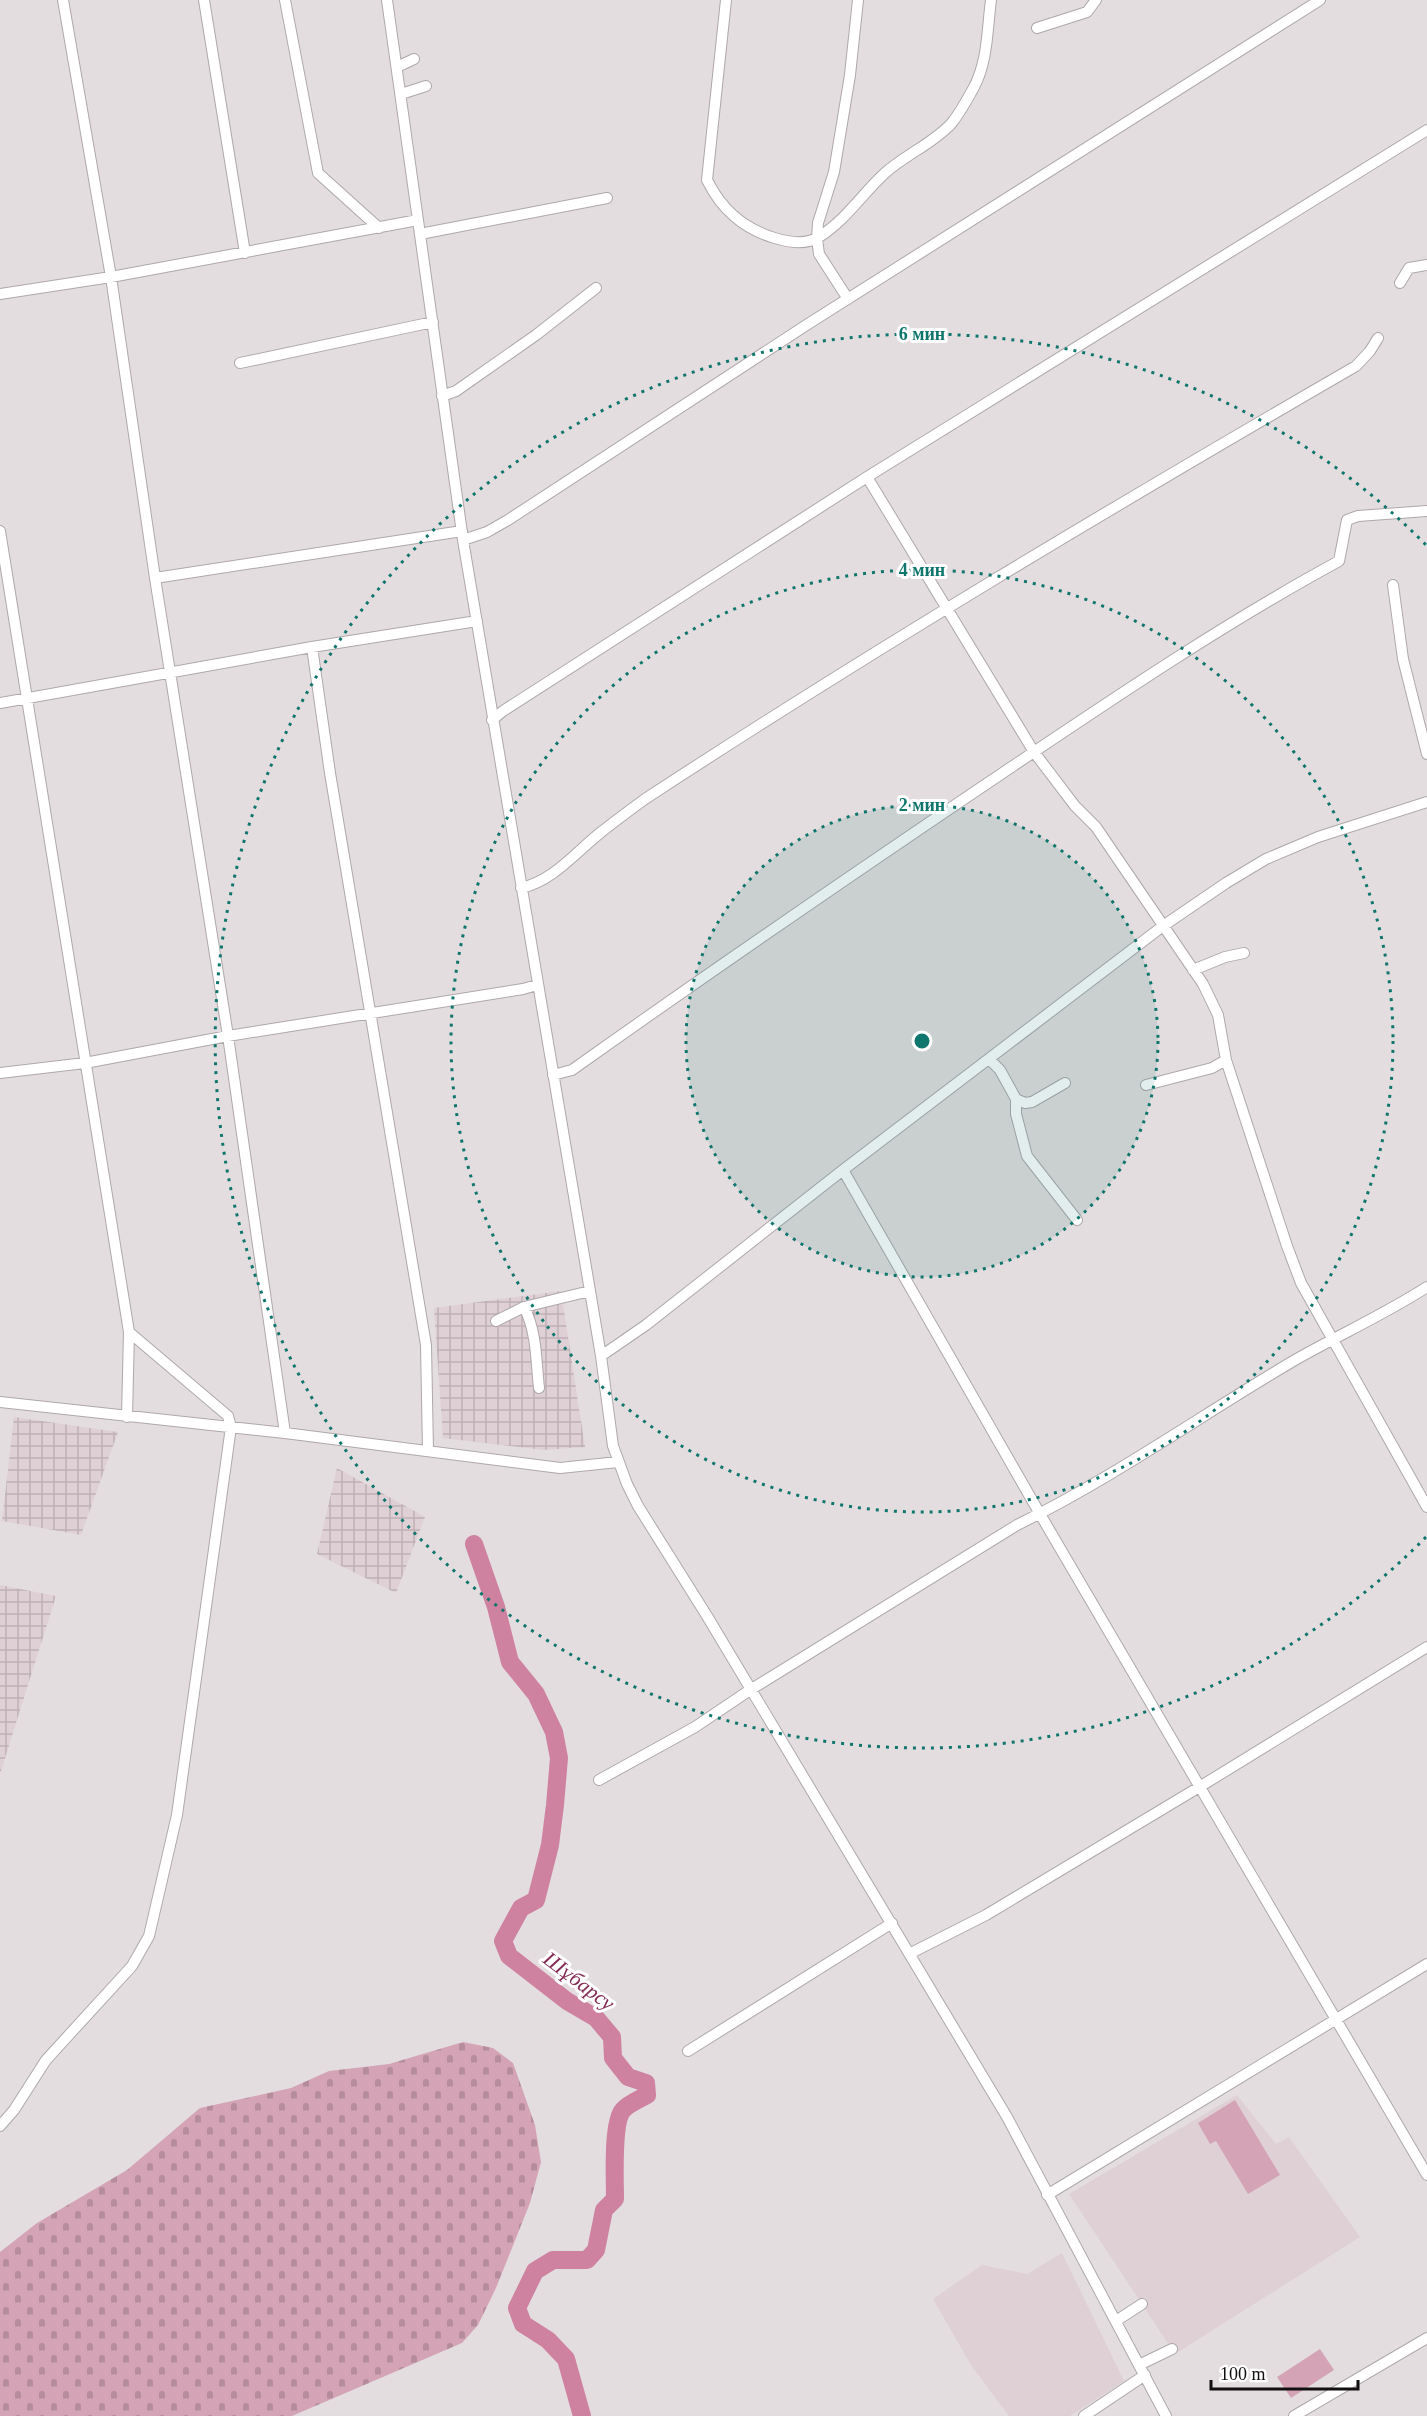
<svg xmlns="http://www.w3.org/2000/svg" width="1427" height="2416" font-family="Georgia,serif">
	<style>
		.built { fill: #dfd0d5 }
		.industrial { fill: url(#industrial-grid) }
		.grass { fill: #d4a4b6 }
		.cemetery { fill: url(#cemetery-stones) }
		.lines { fill: none; stroke-linecap: round; stroke-linejoin: round }
		.river { stroke: #ce829f; stroke-width: 18 }
		.minor-casing { stroke: #aea8aa; stroke-width: 12 }
		.minor { stroke: #fff; stroke-width: 10 }
		.ring { fill: none; stroke: #0f766e; stroke-width: 3; stroke-dasharray: 3 6 }
		.labels { text-anchor: middle; stroke-width: 6; stroke-linejoin: round; paint-order: stroke }
		.water-label { font-size: 21px; font-style: italic; fill: #842a54; stroke: #fff }
		.centre { fill: #0f766e; stroke: #fff; stroke-width: 3 }
		.ring-label { font-size: 18px; text-anchor: middle; font-weight: bold; fill: #0f766e; stroke: #fff; stroke-width: 6; stroke-linejoin: round; paint-order: stroke }
	</style>
	<defs>
		<pattern id="industrial-grid" width="8" height="8" patternUnits="userSpaceOnUse" patternTransform="scale(1.5)"><rect width="8" height="8" fill="#dfd0d5"/><path d="M0 4h8M4 0v8" fill="none" stroke="#beb1b6"/></pattern>
		<pattern id="cemetery-stones" width="16" height="16" patternUnits="userSpaceOnUse" patternTransform="scale(1.5)"><rect width="16" height="16" fill="#d4a4b6"/><path d="M2 7V4a2 2 0 0 1 4 0v3zM10 15v-3a2 2 0 0 1 4 0v3z" fill="#b58c9b"/></pattern>
	</defs>
	<rect width="100%" height="100%" fill="#e4dddf"/>
	<path class="built" d="M1237,2095L1276,2144L1289,2137L1360,2237L1175,2354L1069,2194Z
		M1062,2253L1124,2381L1070,2416H1009L971,2365L933,2299L982,2265L1027,2274Z"/>
	<path class="industrial" d="M561,1291L585,1447L544,1450L443,1438L434,1308Z
		M14,1417L118,1432L81,1535L2,1521Z
		M337,1468L425,1517L396,1593L317,1554Z
		M0,1585L56,1596L0,1774Z"/>
	<path class="grass" d="M1235,2100L1280,2175L1248,2194L1216,2141L1210,2144L1198,2123Z
		M1320,2349L1334,2370L1291,2398L1277,2377Z"/>
	<path class="cemetery" d="M463,2042L493,2048L513,2063L535,2125L541,2162L530,2203L496,2288L478,2325L462,2343L292,2416H0V2252L37,2223L127,2170L200,2108L291,2088L329,2071L389,2064Z"/>
	<g class="lines">
		<path class="river" d="M474,1544L496,1607L510,1662L536,1694L554,1732L559,1758L555,1805L550,1845L536,1900L521,1908L503,1941L509,1956L567,2001L596,2018L612,2037L613,2058L628,2077L646,2083L647,2095C640,2099 628,2104 623,2110C612,2122 615,2180 615,2199L604,2210L596,2250L587,2260H553L535,2271L517,2308L523,2324L548,2340L566,2359L582,2416"/>
		<g class="minor-casing">
			<path id="minor" d="M63,0L111,277L155,578L228,1036L285,1433
				M204,0L245,253
				M285,0L318,173L379,228
				M387,0L463,540L601,1356L613,1446L627,1484L638,1506L707,1616L1007,2117L1166,2416
				M726,0L707,180C714,194 722,206 734,216C753,233 796,251 819,237C846,220 862,194 885,173C905,155 932,144 951,124C959,114 967,100 973,89C988,62 987,30 991,0
				M1037,28L1087,12L1096,0
				M397,67L414,59
				M401,94L426,86
				M420,234L607,198
				M1400,283L1409,268L1427,265
				M0,294L111,277L418,220
				M848,299L819,254L817,239L818,223L834,172L850,75L858,0
				M240,363L433,322
				M442,396L456,391L536,335L596,288
				M867,477L1034,752L1075,806L1096,827L1203,984L1218,1015L1226,1060L1287,1246L1301,1283L1427,1507
				M0,531L129,1332L127,1417
				M463,540L487,532L508,520L808,324L1320,0
				M155,578L462,531
				M1393,585L1403,659L1427,754
				M312,647L330,773L426,1345L428,1451
				M0,703L312,647L477,621
				M492,720L503,711L867,477L1427,130
				M521,888C553,881 575,853 600,833C615,821 630,810 645,799C877,647 1116,505 1356,366L1370,351L1378,338
				M1193,970L1225,957L1244,953
				M989,1059L1000,1070L1016,1099L1025,1103L1032,1102L1065,1083
				M0,1073L85,1063L228,1036L523,989L537,985
				M553,1075L572,1070C717,967 863,867 1010,768C1117,696 1225,623 1339,561L1347,520L1358,516L1427,511
				M1146,1085L1212,1068L1226,1060
				M1016,1099V1114L1027,1156L1077,1220
				M843,1170L1040,1514L1427,2175
				M524,1307C537,1332 536,1361 539,1388
				M496,1321L524,1307L590,1291
				M601,1356L646,1325L843,1170L1163,926L1226,883L1266,859L1318,837L1427,802
				M0,1402L285,1433L560,1468L618,1462
				M599,1780L695,1727L750,1690L1017,1525C1113,1478 1203,1414 1295,1360C1339,1335 1385,1314 1427,1287
				M911,1953L986,1915L1201,1786L1427,1647
				M688,2051L892,1923
				M0,2126L14,2110L46,2060L132,1966L149,1936L177,1815L231,1427L228,1416L129,1332
				M1047,2195L1427,1964
				M1116,2321L1142,2304
				M1139,2365L1172,2349
				M1084,2416L1145,2375
				M1294,2416L1427,2338"/>
		</g>
		<use href="#minor" class="minor"/>
	</g>
	<circle cx="922" cy="1041" r="236" fill="#0f766e" fill-opacity=".12"/>
	<g class="ring">
		<circle cx="922" cy="1041" r="236"/>
		<circle cx="922" cy="1041" r="471"/>
		<path d="M1426 1537A707 707 0 1 1 1426 545"/>
	</g>
	<g class="labels">
		<g class="water-label">
			<text transform="translate(579 1981) rotate(37)" y="7">Шұбарсу</text>
		</g>
	</g>
	<circle cx="922" cy="1041" r="9" class="centre"/>
	<g class="ring-label">
		<text x="922" y="340">6 мин</text>
		<text x="922" y="576">4 мин</text>
		<text x="922" y="811">2 мин</text>
	</g>
	<path d="M1211 2380v9h147v-9" fill="none" stroke="#110f0f" stroke-width="3"/>
	<text x="1220" y="2380" font-size="18" fill="#110f0f" stroke="#ffffff" stroke-width="4.5" paint-order="stroke">100 m</text>
</svg>
